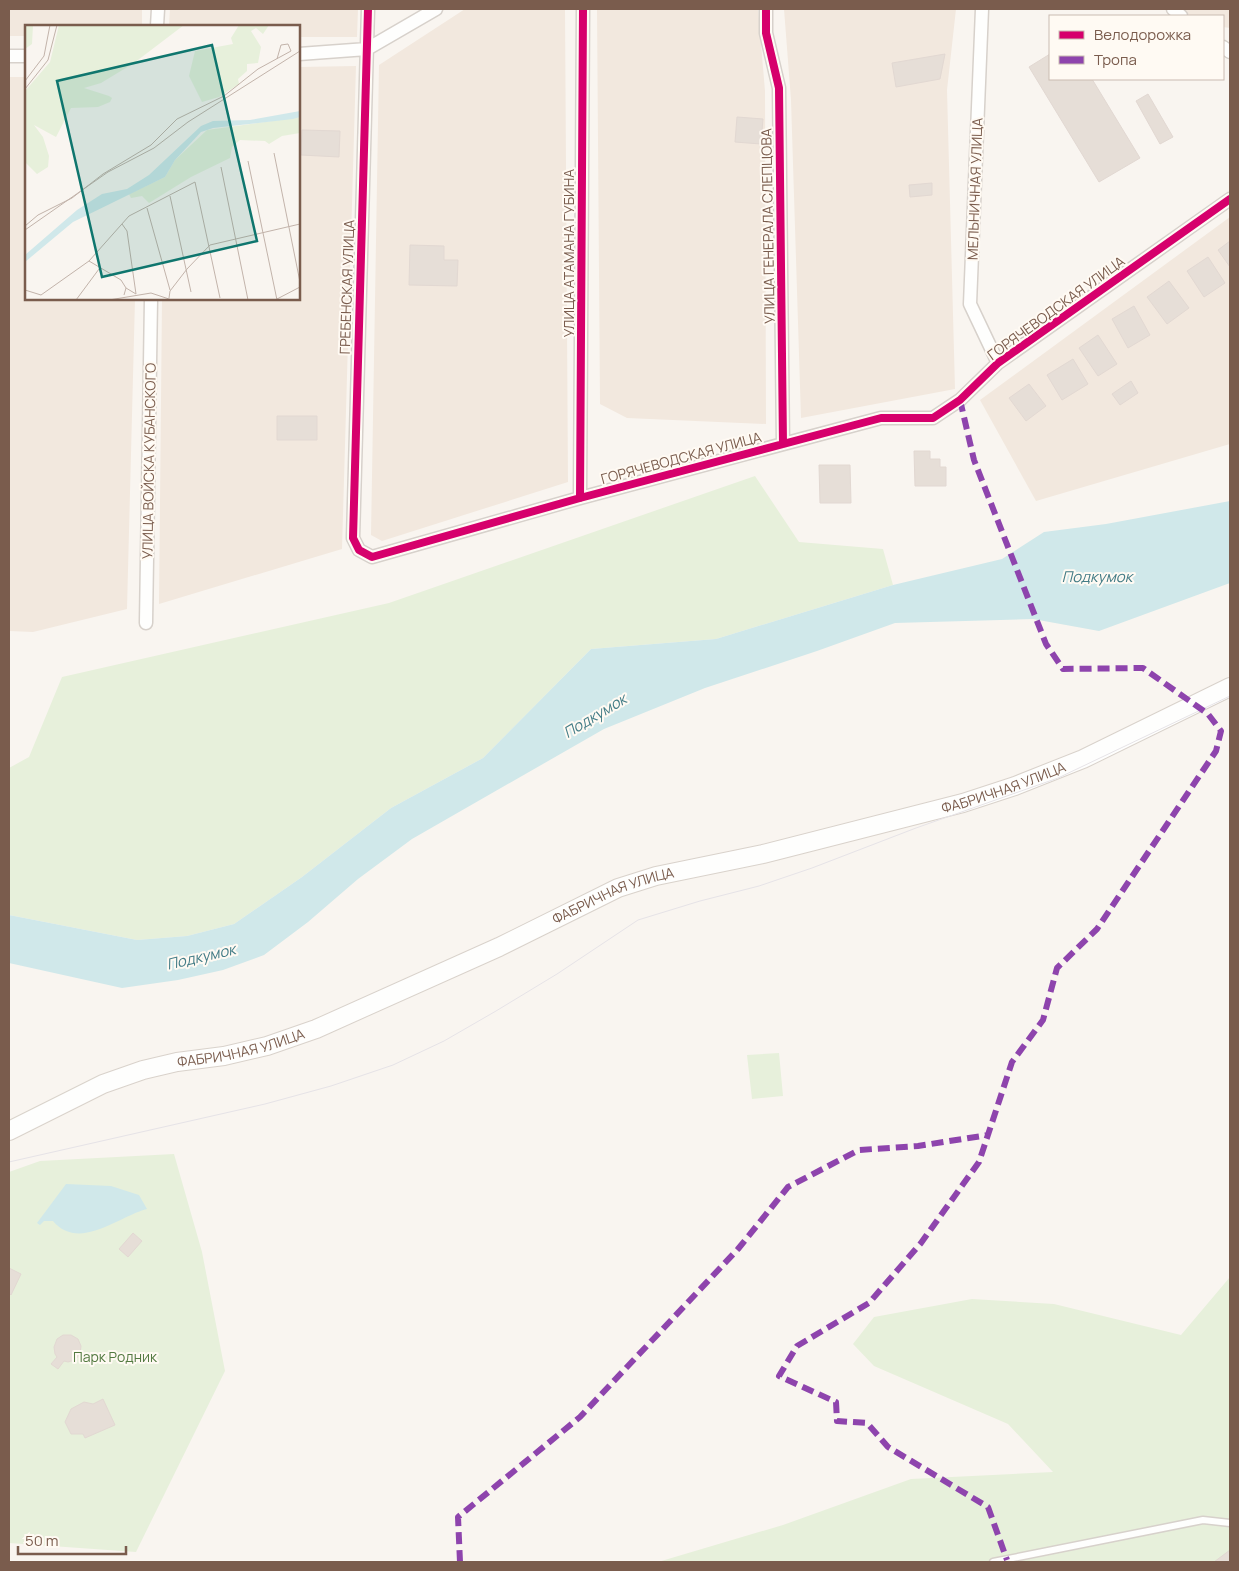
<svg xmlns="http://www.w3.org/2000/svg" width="1239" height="1571" font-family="Manrope,sans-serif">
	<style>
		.residential { fill: #f2e8de }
		.green { fill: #e7f0db }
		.water { fill: #d0e8ea }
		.building { fill: #e6ded7; stroke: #e2d8d2 }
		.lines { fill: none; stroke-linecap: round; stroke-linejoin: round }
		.service-casing { stroke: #d7d1cb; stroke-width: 9 }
		.minor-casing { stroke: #d7d1cb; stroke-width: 15 }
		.secondary-casing { stroke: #d9d2cb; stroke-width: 20 }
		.service { stroke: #fefefd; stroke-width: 6 }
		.minor { stroke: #fefefd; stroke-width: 12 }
		.secondary { stroke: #fefefd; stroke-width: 18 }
		.tram { stroke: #e6e3e7; stroke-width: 1 }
		.quiet { stroke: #8e44ad; stroke-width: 6; stroke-dasharray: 12 6; stroke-linecap: butt }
		.cycleway-casing { stroke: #fffaf3; stroke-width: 11 }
		.cycleway { stroke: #d6006c; stroke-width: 8 }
		.labels { text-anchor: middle; stroke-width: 4; stroke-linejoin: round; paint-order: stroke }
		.street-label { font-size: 14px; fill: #7a5c4d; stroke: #fffaf3 }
		.park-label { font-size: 14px; fill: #537a41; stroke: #fffaf3 }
		.water-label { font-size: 15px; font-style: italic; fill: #437c86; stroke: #fffaf3 }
		.inset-road { fill: none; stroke: #c2b3aa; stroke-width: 1 }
		.view { fill: #0f766e; fill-opacity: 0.15; stroke: #0f766e; stroke-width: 2.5 }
		.inset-edge { fill: none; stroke: #7a5c4d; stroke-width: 2.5 }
	</style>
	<rect width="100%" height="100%" fill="#f9f5f0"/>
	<path class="residential" d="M9,9H142V26H26V36H9Z
		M170,9H358L357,37H299V26H169Z
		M465,9H565L568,482L382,541L371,535L379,65Z
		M597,9H758L765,91L766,424L627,418L600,404Z
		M784,9H956L947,90L955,389L801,418L791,100Z
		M1183,9H1230V28L1223,27V16H1190Z
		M356,66L342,549L159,604L162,299H299V67Z
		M9,77H26V299H135L127,609L33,632L9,631Z
		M1230,217V444L1036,501L980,400Z"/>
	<path class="green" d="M755,476L799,542L883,549L893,585L716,639L591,649L483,758L391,808L302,877L234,924L187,936L137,940L9,915V768L29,757L62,677L389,603Z
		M779,1053L783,1096L752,1099L747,1055Z
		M174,1154L202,1252L225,1371L136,1552L9,1543V1172L40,1161Z
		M1230,1277V1562H658L783,1525L911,1479L1053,1472L1008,1424L874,1366L853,1344L874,1317L972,1299L1054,1304L1181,1335Z"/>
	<path class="water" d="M1230,501V583L1099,631L1033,619L895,623L817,651L705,688L604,729L412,839L358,879L308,922L264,955L223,970L178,980L122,988L9,963V915L137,940L187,936L234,924L302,877L391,808L483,758L591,649L716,639L893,585L1002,559L1044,532L1106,524Z
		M66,1184L111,1186L139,1195L147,1209C119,1216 79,1252 53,1221H44L40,1225L37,1223Z"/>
	<path class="building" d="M945,54L940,79L896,87L892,63Z
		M1050,54V79H1092L1140,158L1099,182L1029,67Z
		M1148,94L1173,137L1160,144L1136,101Z
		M737,117L763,119L761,144L735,142Z
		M302,130L340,131L339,157L301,155Z
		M932,183V195L910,197L909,185Z
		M1230,241V267L1218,250Z
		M410,245L444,246V260H458L457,286L409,285Z
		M1208,257L1225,283L1204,297L1187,271Z
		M1169,281L1189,308L1167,324L1147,297Z
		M1134,306L1150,335L1128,348L1112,319Z
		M1098,335L1117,364L1098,376L1079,348Z
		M1073,359L1088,384L1062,400L1047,375Z
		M1131,381L1138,393L1120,405L1112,394Z
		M1029,384L1046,406L1026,421L1009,398Z
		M277,416H317V440H277Z
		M914,451H930V459H940V467H946V486H915Z
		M819,465H850L851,503H820Z
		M133,1233L142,1241L128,1257L119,1249Z
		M9,1268L21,1274L11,1295L9,1293Z
		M63,1335H71L78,1339L81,1346L80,1354L75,1360L68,1362L64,1361L58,1369L51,1364L57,1357L55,1354L54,1347L57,1339Z
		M103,1399L115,1425L85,1438L83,1434H71L65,1422L71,1409L84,1402L93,1404Z
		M1230,1550V1562H1214Z"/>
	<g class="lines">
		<g class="service-casing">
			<path id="service" d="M993,1562L1203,1520L1230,1523"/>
		</g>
		<g class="minor-casing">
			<path id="minor" d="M368,9L353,538L359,550L372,557L580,498L881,418H933L960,400L998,363L1230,199
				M766,9V33L779,88L783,444
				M982,9L970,304L998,363
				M1173,9L1181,16
				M157,26L158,9
				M1223,47L1230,52
				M299,54L367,49L436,9
				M9,56H26
				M580,498L583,9
				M146,623L151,299"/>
		</g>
		<g class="secondary-casing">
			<g id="secondary">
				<path id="s1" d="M9,1131L103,1084L143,1070L177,1062L224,1056L267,1046L316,1029L499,947L618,888L656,876L763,854L963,803L1015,786L1083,759L1230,687"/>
			</g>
		</g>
		<use href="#service" class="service"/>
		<use href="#minor" class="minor"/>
		<use href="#secondary" class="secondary"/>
		<path class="tram" d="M9,1162L265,1104L331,1086L393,1065L444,1041L496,1011L557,974L638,920L700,901L759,886L812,868L916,828L1058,778L1230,696"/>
		<path class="quiet" d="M960,400L974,460L1046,644L1063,669L1143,668L1208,714L1221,731L1216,751L1097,929L1057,968L1043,1020L1012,1062L979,1162L921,1243L869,1303L797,1346L779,1376L836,1402L837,1421L867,1423L888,1447L988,1507L1007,1560
			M460,1562L458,1517L580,1417L738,1249L788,1187L859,1150L918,1146L988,1135"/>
		<g class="cycleway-casing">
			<path id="cycleway" d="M368,9L353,538L359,550L372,557L580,498L881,418H933L960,400L998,363L1230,199
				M766,9V33L779,88L783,444
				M580,498L583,9"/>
		</g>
		<use href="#cycleway" class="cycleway"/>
	</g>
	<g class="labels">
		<g class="street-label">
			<text transform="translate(975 189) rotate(-88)" y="5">МЕЛЬНИЧНАЯ УЛИЦА</text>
			<text transform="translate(768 226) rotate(-91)" y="5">УЛИЦА ГЕНЕРАЛА СЛЕПЦОВА</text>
			<text transform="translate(569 253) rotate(-90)" y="5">УЛИЦА АТАМАНА ГУБИНА</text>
			<text transform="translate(347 287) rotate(-88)" y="5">ГРЕБЕНСКАЯ УЛИЦА</text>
			<text transform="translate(1056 308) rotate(-36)" y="5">ГОРЯЧЕВОДСКАЯ УЛИЦА</text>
			<text transform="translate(681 458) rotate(-15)" y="5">ГОРЯЧЕВОДСКАЯ УЛИЦА</text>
			<text transform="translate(149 461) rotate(-89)" y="5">УЛИЦА ВОЙСКА КУБАНСКОГО</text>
			<text dy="5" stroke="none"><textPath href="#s1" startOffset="1058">ФАБРИЧНАЯ УЛИЦА</textPath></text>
			<text dy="5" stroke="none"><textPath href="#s1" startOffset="652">ФАБРИЧНАЯ УЛИЦА</textPath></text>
			<text dy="5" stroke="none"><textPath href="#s1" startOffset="248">ФАБРИЧНАЯ УЛИЦА</textPath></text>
		</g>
		<g class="park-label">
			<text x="115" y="1362">Парк Родник</text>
		</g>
		<g class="water-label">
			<text x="1097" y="582">Подкумок</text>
			<text transform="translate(595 716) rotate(-31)" y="5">Подкумок</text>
			<text transform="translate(201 957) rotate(-13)" y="5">Подкумок</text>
		</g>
	</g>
	<g transform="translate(25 25)">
		<rect width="275" height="275" fill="#f9f5f0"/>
		<path d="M0,0H8L7,19L0,24ZM34,0H159L109,38L76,58L59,63L84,71L87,73L85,77L73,82L46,83L31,112L9,100L18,112L24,131L23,142L12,149L0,137V66L25,37ZM214,0H244L238,9L231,3L226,6L236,22L233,38L222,39V46L213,54L214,59L194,72L177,77L164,51L170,26L208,19L206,13ZM275,92V108L257,111L244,119L240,116L215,115L207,122L205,133L166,152L124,178L117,171L106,173L104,169L140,152L150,135L182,105Z" fill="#e7f0db"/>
		<path d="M275,86V92L268,94L188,103L176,107L150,135L140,152L48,197L0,237V230L52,185L77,169L102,164L124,150L176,101L188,96L225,95Z" fill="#d0e8ea"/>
		<path class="inset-road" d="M0,56L19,31L25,0M0,64L23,35L32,0M249,128L275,257M223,136L252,275M196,142L223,275M145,171L166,267M122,183L145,265M97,199L102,206L111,269L101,263M0,201L13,190L47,173L78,149L126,120L152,94L199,71L233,44L266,26L263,19L256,20L252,34M0,205L83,147L129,123L163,97L275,26M64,236L96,255L101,263L99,270M0,265L16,270L64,236L104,191L170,157L195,273M144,273L145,266L162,244L185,220L275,199M252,274L275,262M51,275L74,244M84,275L126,268L147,275"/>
		<path class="view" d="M187,20L232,216L77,252L32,56Z"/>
		<rect width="275" height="275" class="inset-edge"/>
	</g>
	<rect width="1239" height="1571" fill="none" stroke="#7a5c4d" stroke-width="20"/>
	<rect x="1049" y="15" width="175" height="65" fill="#fffaf3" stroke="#cabbb1"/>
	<rect x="1059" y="31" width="25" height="8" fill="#d6006c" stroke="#cabbb1"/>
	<text x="1094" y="40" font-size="15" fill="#7a5c4d">Велодорожка</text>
	<rect x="1059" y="56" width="25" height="8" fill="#8e44ad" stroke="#cabbb1"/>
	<text x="1094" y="65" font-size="15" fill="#7a5c4d">Тропа</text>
	<path d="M18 1546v8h108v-8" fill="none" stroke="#7a5c4d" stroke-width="2.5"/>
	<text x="25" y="1546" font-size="15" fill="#7a5c4d" stroke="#fffaf3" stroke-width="4" paint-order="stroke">50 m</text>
</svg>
